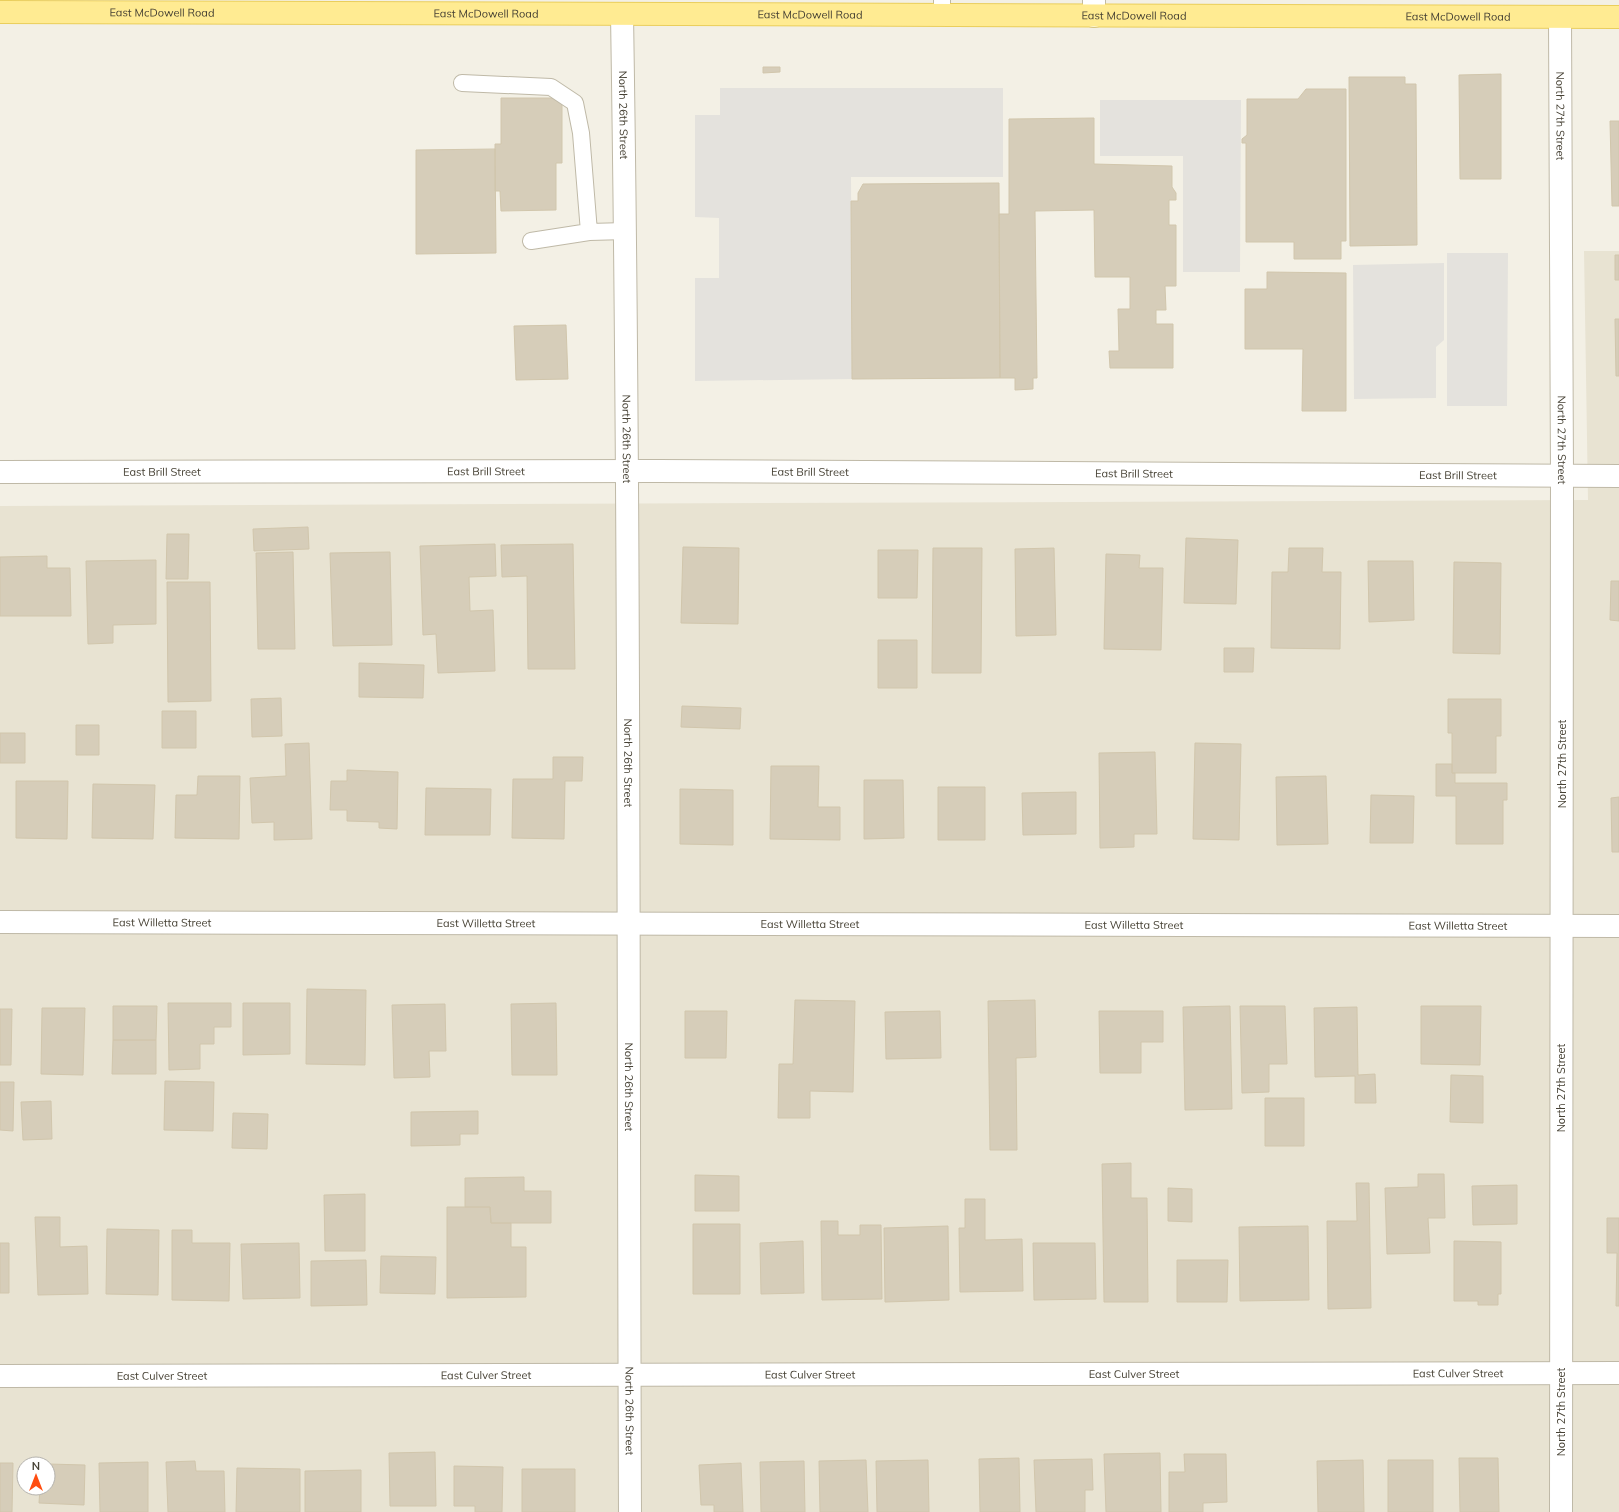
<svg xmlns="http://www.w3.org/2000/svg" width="1619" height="1512" font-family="Mulish,sans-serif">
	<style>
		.residential { fill: #e8e3d2; fill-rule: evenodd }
		.parking { fill: #e4e2dd }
		.building { fill: #d6cdb9; stroke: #d1c6ac }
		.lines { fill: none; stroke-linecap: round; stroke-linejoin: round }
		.lane-casing { stroke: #bfb9a7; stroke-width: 18 }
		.street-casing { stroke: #bfb9a7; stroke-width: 24 }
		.primary-casing { stroke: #eace5c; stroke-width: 24 }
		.lane { stroke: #fff; stroke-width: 16 }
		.street { stroke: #fff; stroke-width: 22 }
		.primary { stroke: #ffeb92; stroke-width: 22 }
		.labels { text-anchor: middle; stroke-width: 4; stroke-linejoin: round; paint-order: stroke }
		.street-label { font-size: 11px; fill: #464134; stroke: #fff }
	</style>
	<rect width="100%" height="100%" fill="#f3f0e5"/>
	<path class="residential" d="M1584,251H1619V1512H0V506L1588,500ZM24,1464H48V1488H24Z"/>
	<path class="parking" d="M720,88H1003V177H851L852,379L695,381V278H719V218L695,217V115H720Z
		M1100,100H1241L1240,272H1183V156H1100Z
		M1447,253H1508L1507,406H1447Z
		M1444,263V340L1436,347V398L1354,399L1353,265Z"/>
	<path class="building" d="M763,67H780V72L763,73Z
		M1501,74V179H1460L1459,75Z
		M1349,77H1405V84H1416L1417,245L1350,246Z
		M1306,89H1346V241H1341V259H1294V242H1246V143H1242V139L1247,135V99H1298Z
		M501,98H562V163H556V210L501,211L500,191H495V144H501Z
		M1094,118V164L1172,166V187L1176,193V200H1169V225H1176V286H1165L1166,310H1156V324H1173V368H1110L1109,351H1119L1118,309H1130V277H1095L1094,210L1035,211L1037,378H1033V389L1015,390V378H1000L999,214H1009V119Z
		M1610,121H1619V206H1612Z
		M495,149L496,253L416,254V150Z
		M999,183L1000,378L852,379L851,201H858V193L863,184Z
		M1615,255H1619V280H1615Z
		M1267,272L1346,273V411H1302L1303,349H1245V289H1267Z
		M1615,319H1619V376H1616Z
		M566,325L568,379L516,380L514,326Z
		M308,527L309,549L254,551L253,529Z
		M167,534H189L188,579H166Z
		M1186,538L1238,540L1236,604L1184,603Z
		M495,544L496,576L469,577L470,611L493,610L495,671L438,673L436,634L423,635L420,546Z
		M573,544L575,669H528L527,576L502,577L501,545Z
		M683,547L739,548L738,624L681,623Z
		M933,548H982L981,673H932Z
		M1054,548L1056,635L1016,636L1015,549Z
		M1289,548H1323L1322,572H1341L1340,649L1271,648L1272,572H1288Z
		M878,550H918L917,598H878Z
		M293,552L295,649H258L256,553Z
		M390,552L392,645L333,646L330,553Z
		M1106,554L1140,555L1139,568H1163L1161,650L1104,649Z
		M47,556V568H70L71,616H0V557Z
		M156,560V624L113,625V643L88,644L86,561Z
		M1368,561H1413L1414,620L1369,622Z
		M1454,562L1501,563L1500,654L1453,653Z
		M1611,581H1619V621L1610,620Z
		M167,582H210L211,701L168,702Z
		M878,640H917V688H878Z
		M1224,648H1254L1253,672H1224Z
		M359,663L424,665L423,698L359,697Z
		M281,698L282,736L252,737L251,699Z
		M1448,699H1501V736H1496V773H1452V733H1448Z
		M682,706L741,708L740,729L681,727Z
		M162,711H196V748H162Z
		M76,725H99V755H76Z
		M0,733H25V763H0Z
		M309,743L312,839L274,840V822L252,823L250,778L286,776L285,744Z
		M1195,743L1241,744L1239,840L1193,839Z
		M1155,752L1157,834H1134V847L1100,848L1099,753Z
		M553,757H583L582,781H565L564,839L512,838L513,779H553Z
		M1436,764H1452V773H1455V783H1507V800H1503V844H1456V796H1436Z
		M771,766H819L818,807H840V840L770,839Z
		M347,770L398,772L397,829L379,828V822L347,821V810H330L331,781H347Z
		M198,776H240L239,839L175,838L176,795H197Z
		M1326,776L1328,844L1277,845L1276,777Z
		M864,780H903L904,838L864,839Z
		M16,781H68L67,839L16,838Z
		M93,784L155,785L153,839L92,838Z
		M938,787H985V840H938Z
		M426,788L491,789L490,835H425Z
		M680,789L733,790V845L680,844Z
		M1076,792V834L1023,835L1022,793Z
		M1371,795L1414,796L1413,843H1370Z
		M1619,797V852H1612L1611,798Z
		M307,989L366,990L365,1065L306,1064Z
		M795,1000L855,1001L853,1092L810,1091V1118H778L779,1064H793Z
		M1035,1000L1036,1057L1016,1058L1017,1150H990L988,1001Z
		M168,1003H231V1027H214V1044H200V1069L169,1070Z
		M243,1003H290V1054L243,1055Z
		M556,1003L557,1075H512L511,1004Z
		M445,1004L446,1051H429L430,1077L394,1078L392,1005Z
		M113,1006H157L156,1040H113Z
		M1230,1006L1232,1109L1185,1110L1183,1007Z
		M1240,1006H1285L1287,1064H1269V1092L1242,1093Z
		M1421,1006H1481L1480,1065L1421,1064Z
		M1357,1007L1358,1075L1375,1074L1376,1103H1355V1076L1315,1077L1314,1008Z
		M42,1008H85L83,1075L41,1074Z
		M0,1009H12L11,1065H0Z
		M685,1011H727L726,1058H685Z
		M940,1011L941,1058L886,1059L885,1012Z
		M1099,1011H1163V1042H1141V1073H1100Z
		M113,1040H156V1074H112Z
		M1451,1075L1483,1076V1123L1450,1122Z
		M165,1081L214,1082L213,1131L164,1130Z
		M0,1082H14L13,1131L0,1130Z
		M1265,1098H1304V1146H1265Z
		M51,1101L52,1139L23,1140L21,1102Z
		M478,1111V1134H460V1145L411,1146V1112Z
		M233,1113L268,1114L267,1149L232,1148Z
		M1131,1163V1198H1147L1148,1302H1104L1102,1164Z
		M1418,1174H1444L1445,1218H1428L1430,1253L1387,1254L1385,1188L1418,1187Z
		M695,1175L739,1176V1211H695Z
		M524,1177V1191H551V1223H491L490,1207H465V1178Z
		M1356,1183H1369L1371,1308L1328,1309L1327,1221H1357Z
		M1517,1185V1224L1473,1225L1472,1186Z
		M1168,1188L1192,1189V1222L1168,1221Z
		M365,1194V1251H325L324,1195Z
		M965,1199H985V1240L1022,1239L1023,1291L960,1292L959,1228H965Z
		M447,1207H490L491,1223H511V1247H526V1297L447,1298Z
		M35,1217H60V1247L87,1246L88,1294L38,1295Z
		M1607,1218H1619V1306H1616L1617,1253H1607Z
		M821,1221H838V1235H860V1225H881L882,1299L822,1300Z
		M693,1224H740V1294H693Z
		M948,1226L949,1300L885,1302L884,1228Z
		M1308,1226L1309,1300L1240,1301L1239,1227Z
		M107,1229L159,1230L158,1295L106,1294Z
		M172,1230H192V1243H230L229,1301L172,1300Z
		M803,1241L804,1293L761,1294L760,1243Z
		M1454,1241L1501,1242V1294H1498V1305H1478V1301H1454Z
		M0,1243H9V1293H0Z
		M299,1243L300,1298L243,1299L241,1244Z
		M1033,1243H1095L1096,1299L1034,1300Z
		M381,1256L436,1257L435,1294L380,1293Z
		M366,1260L367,1305L311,1306V1261Z
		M1177,1260H1228L1227,1302H1177Z
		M435,1452L436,1506H390L389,1453Z
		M1160,1453L1161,1512H1106L1104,1454Z
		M1184,1454H1226L1227,1502L1203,1503V1512H1169V1472H1185Z
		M1019,1458L1020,1512H980L979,1459Z
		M1459,1458H1498L1499,1512H1460Z
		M1092,1459L1093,1490H1085V1512H1036L1034,1460Z
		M866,1460L868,1512H820L819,1461Z
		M928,1460L929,1512H877L876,1461Z
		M1363,1460L1364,1512H1318L1317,1461Z
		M1388,1460H1433V1512H1388Z
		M195,1461L196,1471H224L225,1512H168L166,1462Z
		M804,1461L805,1512H761L760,1462Z
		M148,1462V1512H100L99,1463Z
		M0,1463H13L12,1512H0Z
		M741,1463L743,1512H714V1505H701L699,1465Z
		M48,1464L85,1465L84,1505L39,1503L40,1488H48Z
		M454,1466L503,1467L502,1512H475V1506H454Z
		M237,1468L300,1469V1512H236Z
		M522,1469H575V1512H522Z
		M361,1470V1512H305V1471Z"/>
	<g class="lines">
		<g class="lane-casing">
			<path id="lane" d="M942,0V15
				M462,83L551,87L575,103L581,133L589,232L531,241
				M589,232L626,231"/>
		</g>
		<g class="street-casing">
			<g id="street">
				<path id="s1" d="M622,14C630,514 628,1013 630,1512"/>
				<path d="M1094,16V0"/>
				<path id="s2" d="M1560,17L1562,477L1561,1512"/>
				<path id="s3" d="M0,472L658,471L1619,476"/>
				<path id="s4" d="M0,922L1619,926"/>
				<path id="s5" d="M0,1376L1619,1373"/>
			</g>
		</g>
		<g class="primary-casing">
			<g id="primary">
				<path id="s6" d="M0,12L1619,17"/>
			</g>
		</g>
		<use href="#lane" class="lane"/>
		<use href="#street" class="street"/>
		<use href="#primary" class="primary"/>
	</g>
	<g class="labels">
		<g class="street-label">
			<text dy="4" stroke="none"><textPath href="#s6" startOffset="162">East McDowell Road</textPath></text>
			<text dy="4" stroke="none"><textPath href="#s6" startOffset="486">East McDowell Road</textPath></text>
			<text dy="4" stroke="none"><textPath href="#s6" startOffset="810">East McDowell Road</textPath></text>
			<text dy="4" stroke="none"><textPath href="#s6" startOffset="1134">East McDowell Road</textPath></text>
			<text dy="4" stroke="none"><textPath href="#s6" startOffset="1458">East McDowell Road</textPath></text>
			<text dy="4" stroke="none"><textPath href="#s1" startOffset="101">North 26th Street</textPath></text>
			<text dy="4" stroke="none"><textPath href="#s2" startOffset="99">North 27th Street</textPath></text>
			<text dy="4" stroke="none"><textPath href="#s1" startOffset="425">North 26th Street</textPath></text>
			<text dy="4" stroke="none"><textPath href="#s2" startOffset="423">North 27th Street</textPath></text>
			<text dy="4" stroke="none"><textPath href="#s3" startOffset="486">East Brill Street</textPath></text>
			<text dy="4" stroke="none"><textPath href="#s3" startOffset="162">East Brill Street</textPath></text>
			<text dy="4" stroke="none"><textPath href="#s3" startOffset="810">East Brill Street</textPath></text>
			<text dy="4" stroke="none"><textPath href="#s3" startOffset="1134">East Brill Street</textPath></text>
			<text dy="4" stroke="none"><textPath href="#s3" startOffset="1458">East Brill Street</textPath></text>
			<text dy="4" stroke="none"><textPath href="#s1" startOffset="749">North 26th Street</textPath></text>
			<text transform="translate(1562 764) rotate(-90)" y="4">North 27th Street</text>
			<text dy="4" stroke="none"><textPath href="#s4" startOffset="162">East Willetta Street</textPath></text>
			<text dy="4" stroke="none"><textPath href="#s4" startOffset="486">East Willetta Street</textPath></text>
			<text dy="4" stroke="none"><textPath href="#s4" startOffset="810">East Willetta Street</textPath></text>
			<text dy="4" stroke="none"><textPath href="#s4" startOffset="1134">East Willetta Street</textPath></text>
			<text dy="4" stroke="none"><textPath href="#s4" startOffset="1458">East Willetta Street</textPath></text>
			<text dy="4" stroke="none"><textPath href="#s1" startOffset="1073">North 26th Street</textPath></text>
			<text transform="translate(1561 1088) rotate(-90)" y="4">North 27th Street</text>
			<text dy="4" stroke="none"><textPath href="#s5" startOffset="1134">East Culver Street</textPath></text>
			<text dy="4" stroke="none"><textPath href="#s5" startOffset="1458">East Culver Street</textPath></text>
			<text dy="4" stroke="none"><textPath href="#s5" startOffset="810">East Culver Street</textPath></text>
			<text dy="4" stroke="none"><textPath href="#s5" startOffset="486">East Culver Street</textPath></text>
			<text dy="4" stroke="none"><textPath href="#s5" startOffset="162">East Culver Street</textPath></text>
			<text dy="4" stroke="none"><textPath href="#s1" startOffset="1397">North 26th Street</textPath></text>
			<text transform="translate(1561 1412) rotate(-90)" y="4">North 27th Street</text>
		</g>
	</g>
	<g transform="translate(36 1476)"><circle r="19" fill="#ffffff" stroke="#b5b3ae"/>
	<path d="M0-3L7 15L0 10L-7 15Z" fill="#ff4d10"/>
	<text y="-6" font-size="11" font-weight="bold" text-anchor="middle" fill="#464134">N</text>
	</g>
</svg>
